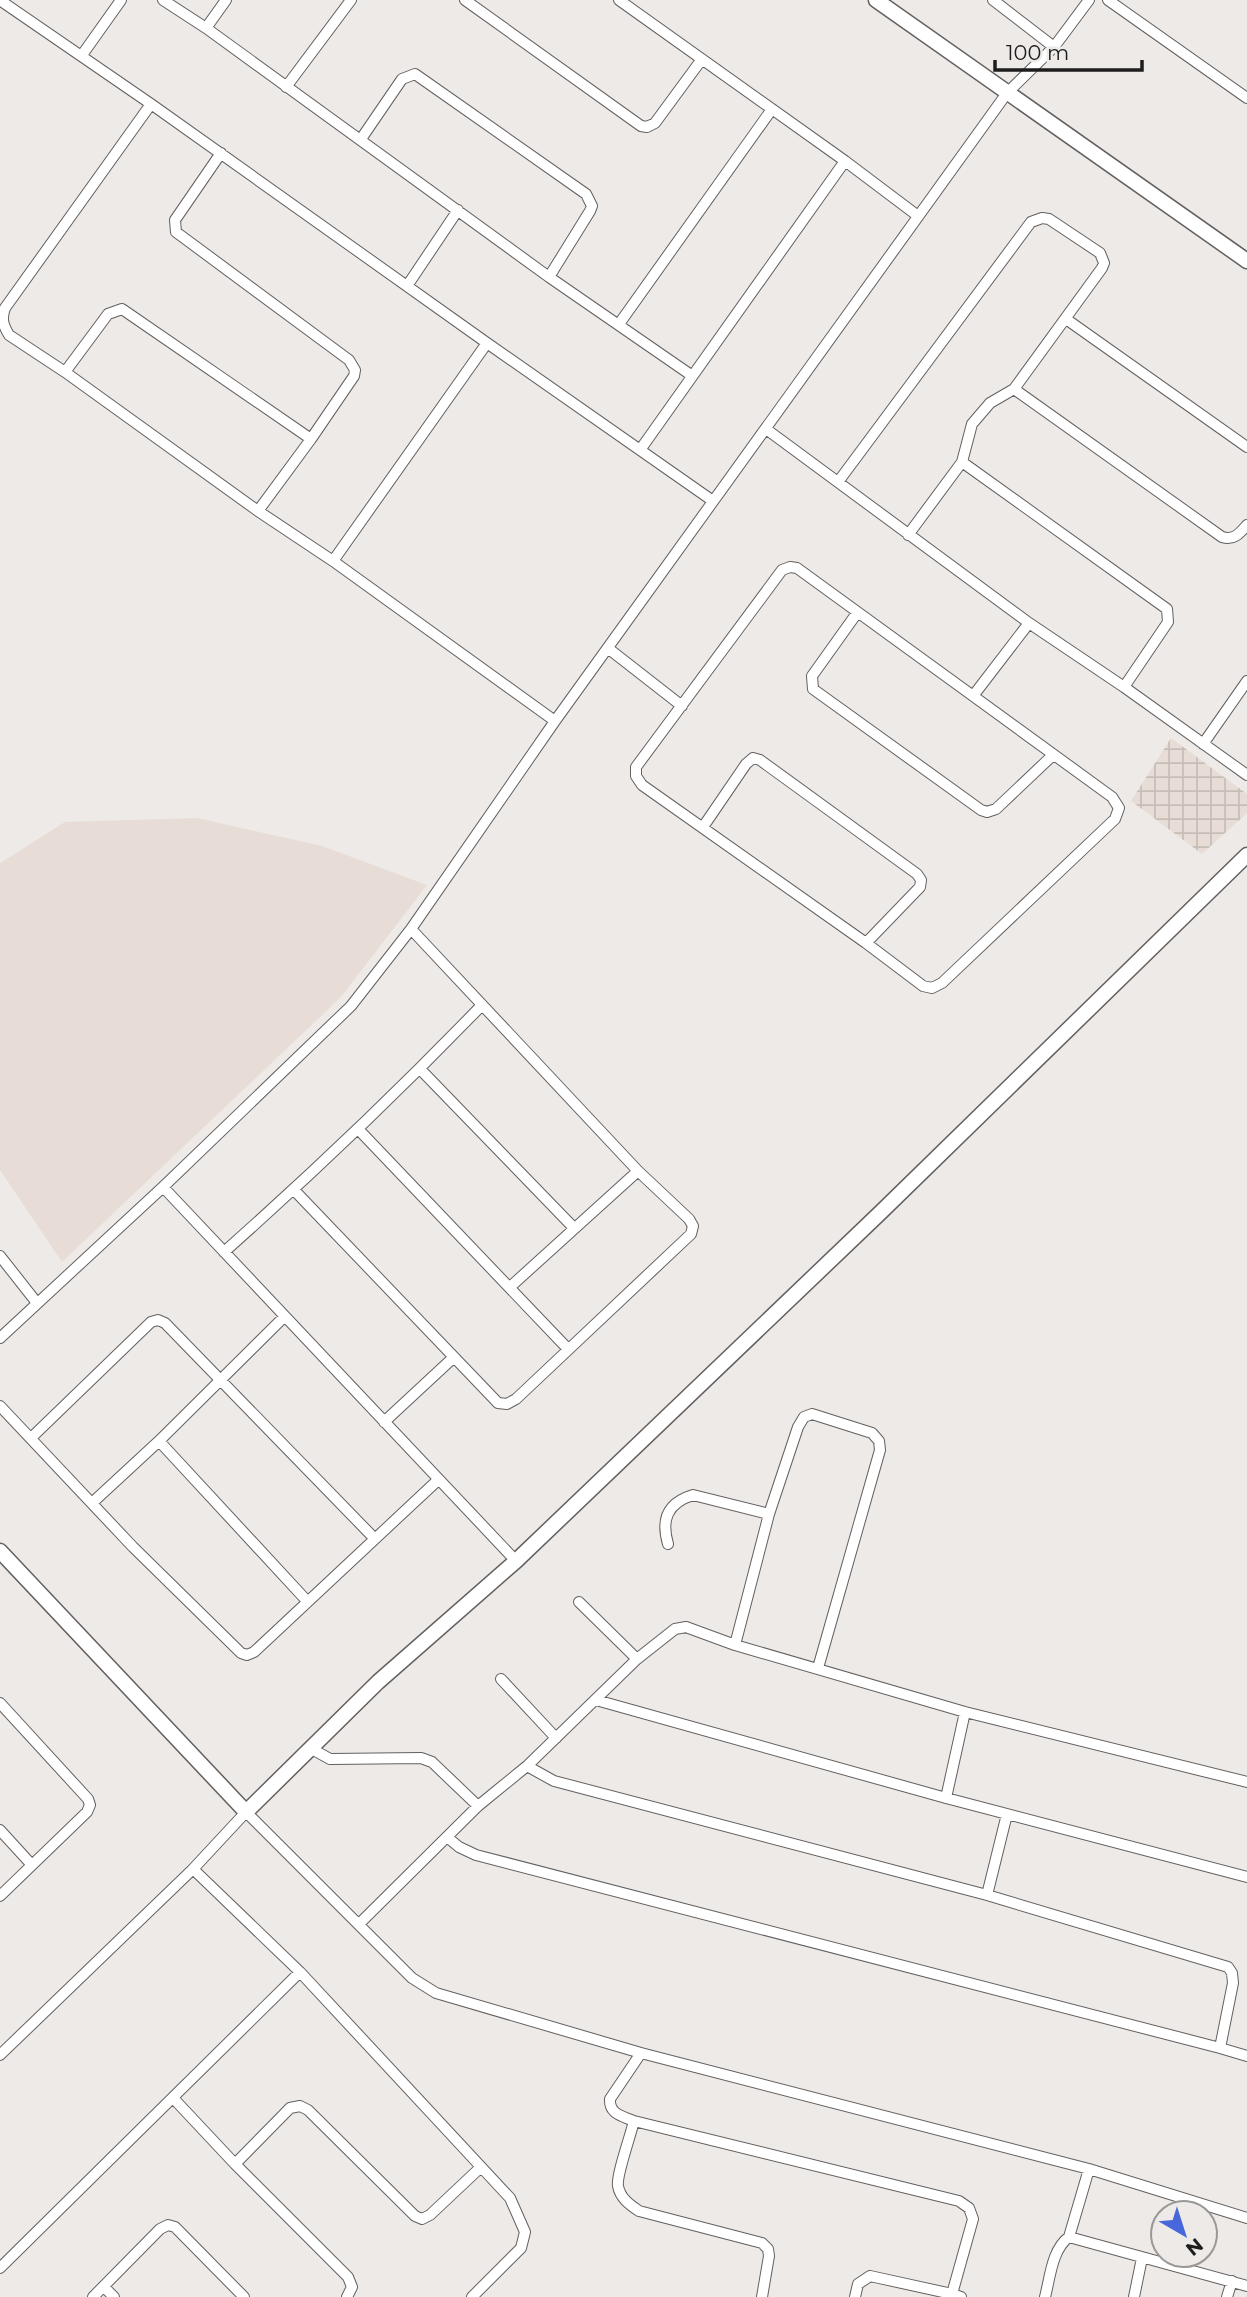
<svg xmlns="http://www.w3.org/2000/svg" width="1247" height="2297" font-family="Montserrat,sans-serif">
	<style>
		.built { fill: #e7ddd6 }
		.industrial { fill: url(#industrial-grid) }
		.lines { fill: none; stroke-linecap: round; stroke-linejoin: round }
		.street-casing { stroke: #63605f; stroke-width: 12 }
		.secondary-casing { stroke: #63605f; stroke-width: 17 }
		.street { stroke: #fff; stroke-width: 10 }
		.secondary { stroke: #fff; stroke-width: 14 }
	</style>
	<defs>
		<pattern id="industrial-grid" width="8" height="8" patternUnits="userSpaceOnUse" patternTransform="scale(1.75)"><rect width="8" height="8" fill="#e7ddd6"/><path d="M0 4h8M4 0v8" fill="none" stroke="#c6bdb7"/></pattern>
	</defs>
	<rect width="100%" height="100%" fill="#edeae8"/>
	<path class="built" d="M197,818L322,846L427,885L341,997L62,1262L0,1170V863L65,822Z"/>
	<path class="industrial" d="M1171,738L1247,794V813L1202,854L1131,801Z"/>
	<g class="lines">
		<g class="street-casing">
			<path id="street" d="M163,0L206,28L549,277L691,375
				M465,0L641,126L647,127L655,123L702,59
				M619,0L845,161L918,216
				M993,0L1054,47
				M1108,0L1247,98
				M4,3L151,104L487,343L713,501
				M206,28L226,0
				M82,55L121,0
				M286,87L351,0
				M151,104L5,308C1,319 3,325 9,335L65,372L258,511L333,561L555,721
				M361,139L402,79L415,74L586,194L592,206L590,211L549,277
				M221,153L175,220L176,232L349,360L355,370L354,376L311,439L258,511
				M407,286L458,210
				M1066,319L1247,447
				M619,324L772,109
				M65,372L108,314L122,309L311,439
				M1014,389L1222,537C1234,541 1240,533 1247,525
				M766,429L1029,623L1124,687L1247,775
				M640,450L845,161
				M962,462L1167,609L1168,622L1124,687
				M838,482L1031,222L1042,218L1049,219L1100,253L1104,263L1102,268L1014,389L990,403L972,424L962,462L908,535
				M333,561L487,343
				M790,567L797,568L1112,797L1119,808L1115,819L942,983L932,988L923,986L866,943L642,785L636,776V767L782,570Z
				M857,613L812,676L813,689L981,810L987,812L996,809L1053,755
				M609,649L682,706
				M973,696L1029,623
				M1203,744L1247,681
				M703,827L746,764L753,758L760,760L917,874L921,880L920,887L866,943
				M420,1069L574,1228
				M358,1129L568,1349
				M163,1187L516,1561
				M294,1190L498,1403L507,1404L516,1399L691,1234L693,1226L689,1219L638,1171L411,929
				M224,1252C313,1173 399,1091 482,1005
				M0,1256L37,1303
				M510,1287L638,1171
				M0,1338L163,1187L351,1006L411,929L555,721L1007,93L1054,47L1089,0
				M0,1406L133,1547L241,1653L247,1655L254,1652L438,1480
				M384,1422L454,1357
				M31,1438L151,1322L158,1320L165,1323L375,1539
				M159,1441L307,1601
				M92,1503L159,1441L284,1317
				M668,1544C661,1520 667,1503 693,1495L769,1514
				M579,1602L637,1659
				M735,1645L769,1514L798,1427L804,1417L812,1414L872,1433L879,1441L880,1450L818,1668
				M501,1679L556,1738
				M596,1700L946,1798L1247,1877
				M0,1703L88,1799L90,1805L87,1812L0,1896
				M310,1748L330,1759L421,1758L432,1762L478,1806
				M946,1798L965,1712
				M0,1830L31,1864
				M447,1837L459,1847L476,1855L1220,2048L1233,1983L1232,1973L1228,1967L987,1895L554,1781L527,1766
				M193,1869L300,1972L510,2198L525,2232L521,2248L472,2297
				M987,1895L1007,1814
				M359,1924L478,1806L527,1766L637,1659L675,1629L686,1627L735,1645L965,1712L1247,1782
				M1220,2048L1247,2056
				M641,2053L610,2099C609,2114 622,2116 634,2121L959,2201L969,2208L973,2219L952,2294L961,2297
				M0,2055L193,1869L246,1812L412,1978L436,1993L641,2053L1089,2169L1247,2218
				M174,2099L235,2164L348,2277L352,2287L347,2297
				M634,2121C631,2134 616,2176 618,2186C620,2198 630,2205 639,2211L762,2243L768,2249L769,2256L762,2297
				M235,2164L290,2108L300,2106L308,2110L415,2216L422,2219L430,2215L481,2167
				M1069,2237L1247,2286
				M0,2268L300,1972
				M104,2287L114,2297
				M93,2297L160,2229L168,2225L175,2227L244,2297
				M855,2297L858,2284L870,2276L952,2294
				M1045,2297C1050,2278 1052,2249 1069,2237L1089,2169
				M1134,2297L1142,2258
				M1227,2297L1232,2281"/>
		</g>
		<g class="secondary-casing">
			<path id="secondary" d="M876,0L1247,261
				M0,1551L246,1812L378,1682L516,1561L880,1213L1247,855"/>
		</g>
		<use href="#street" class="street"/>
		<use href="#secondary" class="secondary"/>
	</g>
	<g transform="translate(1184 2234) rotate(141)"><circle r="33" fill="#edeae8" stroke="#9a9896" stroke-width="2"/>
	<path d="M0-5L12 26L0 18L-12 26Z" fill="#4767da"/>
	<text y="-10" font-size="19" font-weight="bold" text-anchor="middle" fill="#1e1d1c">N</text>
	</g>
	<path d="M995 60v10h147v-10" fill="none" stroke="#1e1d1c" stroke-width="3.5"/>
	<text x="1006" y="60" font-size="21" fill="#1e1d1c" stroke="#edeae8" stroke-width="5" paint-order="stroke">100 m</text>
</svg>
